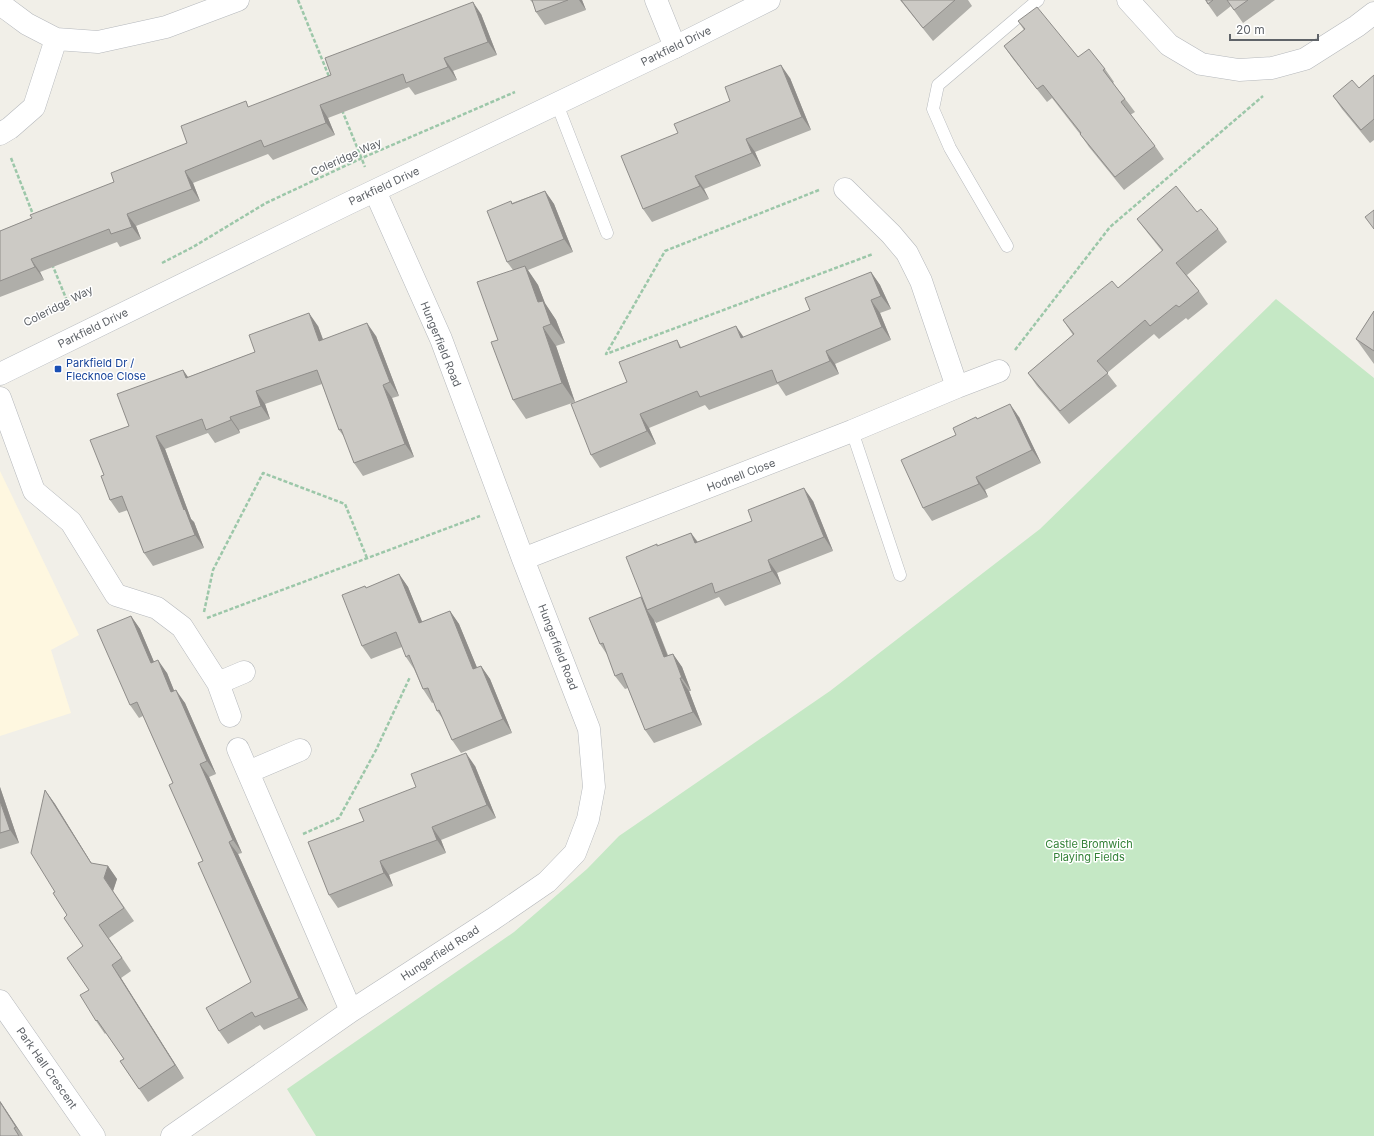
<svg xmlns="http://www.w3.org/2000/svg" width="1374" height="1136" font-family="Inter,sans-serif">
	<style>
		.commercial { fill: #fef7e0 }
		.green { fill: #c5e8c5 }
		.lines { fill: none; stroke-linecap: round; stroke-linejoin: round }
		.lane-casing { stroke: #b5b8bc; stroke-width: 13 }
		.street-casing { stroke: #b5b8bc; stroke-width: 23 }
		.secondary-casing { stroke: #b6babf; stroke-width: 23 }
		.path { stroke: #9cc7a9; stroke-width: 2.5; stroke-dasharray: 4 2; stroke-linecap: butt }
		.lane { stroke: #fff; stroke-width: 12 }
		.street { stroke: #fff; stroke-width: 22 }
		.secondary { stroke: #fff; stroke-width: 22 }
		.wall { fill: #afaea9 }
		.shaded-wall { fill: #8f8d8a }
		.building { fill: #cccac5; stroke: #8f8d8a }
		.transit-dot { fill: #1a4fb4; stroke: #fff; stroke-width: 1.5 }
		.labels { text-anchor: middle; stroke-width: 3; stroke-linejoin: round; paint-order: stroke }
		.street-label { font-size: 11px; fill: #5f6368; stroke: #fff }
		.transit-label { font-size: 11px; fill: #164399; stroke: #fff; text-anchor: start }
		.park-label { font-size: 11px; fill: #348238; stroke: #fff }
	</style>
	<rect width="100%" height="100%" fill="#f1efe8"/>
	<path class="commercial" d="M0,471L79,635L51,650L71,713L0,736Z"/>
	<path class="green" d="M1276,299L1374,378V1136H316L287,1089L514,932L587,869L619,836L830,691L1040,529Z"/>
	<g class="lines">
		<g class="lane-casing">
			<path id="lane" d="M557,104L607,233
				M1007,246L950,148L933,109L938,85L1038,0
				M852,431L900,575"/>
		</g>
		<g class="street-casing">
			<path id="street" d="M656,0L675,47
				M1128,0L1169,45L1201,64L1239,70L1272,68L1305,59L1357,26L1374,13
				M0,4L27,24L56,39L98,42L166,27L238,0
				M0,134L10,128L34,107L56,39
				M957,387L999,371
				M0,398L34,491L71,522L116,595L157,608L182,627L218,683L230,716
				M523,559L852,431L957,387L921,281L907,253L891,234L845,189
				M218,683L244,672
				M238,749L351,1011
				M248,772L300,750
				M0,1001L94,1136
				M172,1136L351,1011L493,919L547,882L575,853L588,819L594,787L589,729L523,559L441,339L375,191"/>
		</g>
		<g class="secondary-casing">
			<path id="secondary" d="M0,374L347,204L675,47L769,0"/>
		</g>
		<path class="path" d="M298,0L330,79
			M342,110L365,167
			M11,158L34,217
			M819,190L665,251L606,354L873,254
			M162,263L193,247L266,203L362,158L515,92
			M52,264L70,308
			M1015,350L1110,227L1263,96
			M204,612L213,570L263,473L345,504L367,558
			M207,618L480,516
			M303,834L339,818L376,750L410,677"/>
		<use href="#lane" class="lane"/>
		<use href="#street" class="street"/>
		<use href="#secondary" class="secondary"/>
	</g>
	<path class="wall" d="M530,0H582L586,10L545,25L536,12L533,3Z
		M900,0H968L972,6L933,41Z
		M1205,0H1275L1243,23L1231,6L1217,17Z
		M481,14L497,55L453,71L457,80L415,95L409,87L328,118L335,135L273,160L268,154L193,183L200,201L136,226L141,239L120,247L117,242L40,272L44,280L0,297V231L32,218L114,182L187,143L250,107L331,75Z
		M1018,21L1078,57L1105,69L1114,82L1113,83L1135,112L1130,115L1155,146L1164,159L1124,190L1089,147L1080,134L1052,98L1047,102L1013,59L1004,46L1024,30Z
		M1374,75V140L1370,143L1342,109L1333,96L1359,88Z
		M790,78L811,130L755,152L761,166L704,189L709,199L652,222L643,209L678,133Z
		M545,191L554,204L573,252L528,270L538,285L545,304L556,320L565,343L556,346L575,402L526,419L513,400L498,340L513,270L507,262L511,201L512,203Z
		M1197,212L1218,229L1227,242L1187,275L1199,291L1208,304L1188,320L1186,318L1159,339L1154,334L1107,373L1117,386L1069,424L1037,386L1028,373L1073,335L1063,320L1118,288L1162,251L1147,232L1137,219Z
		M871,272L880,285L891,309L880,313L891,340L835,364L839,374L786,396L778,384L709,410L705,405L649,428L656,444L600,468L591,455L677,340L681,347L744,337L810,310Z
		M1374,311V364L1356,339Z
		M318,326L323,339L376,336L399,396L392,398L414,457L363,476L354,463L345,438L339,430L322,384L265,404L270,419L239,430L240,433L215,443L208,433L165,449L191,519L194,522L204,548L153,566L144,553L128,510L119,513L110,500L104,475L129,426L183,370L188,377L255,352Z
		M1019,417L1041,463L985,490L988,497L932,521L923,508L956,435L977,419Z
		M813,501L833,551L777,573L781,584L725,606L719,597L656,623L654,620L668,655L673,654L682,667L691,691H689L702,725L654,743L645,730L628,688L625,689L615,676L608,656L600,644L641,597L643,600L658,546L691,533L698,542Z
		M399,574L408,587L422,622L450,611L459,624L477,668L481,666L490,679L512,733L461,753L452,740L443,719L437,711L434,702L432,703L423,689L414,669L406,657L402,647L371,659L362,646L367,588Z
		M131,616L140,629L154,662L167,673L174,691L185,703L216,774L209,777L242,853L238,854L308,1010L264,1030L260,1025L228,1044L219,1031L251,982L203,861L173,783L143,716L139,718L130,705Z
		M475,766L496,818L441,840L446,853L389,875L393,886L338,908L329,895Z
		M0,787L19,843L0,849Z
		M45,790L55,804L92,864L108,866L117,879L113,891L134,921L109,938L131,971L121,978L184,1078L148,1102L120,1061L124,1059L106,1033L105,1034L96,1021L89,990L83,946L55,892Z
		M0,1101L23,1136H0Z"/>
	<path class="shaded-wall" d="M579,0H582L586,10Z
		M473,2L481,14L497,55L488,42Z
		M444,58L453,71L457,80L448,67Z
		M781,65L790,78L811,130L802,117Z
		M320,105L328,118L335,135L326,123Z
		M746,139L755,152L761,166L752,153Z
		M185,171L193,183L200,201L192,189Z
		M695,176L704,189L709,199L700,186Z
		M545,191L554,204L573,252L564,239Z
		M127,214L136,226L141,239L132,227Z
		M31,259L40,272L44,280L35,267Z
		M525,266L538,285L545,303L556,320L565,343L551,324L538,302Z
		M871,272L880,285L891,309L881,296Z
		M871,300L880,313L891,340L882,327Z
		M309,313L318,326L328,354L319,341Z
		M367,323L376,336L399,396L390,382Z
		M736,326L745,339L741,338Z
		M543,327L556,346L575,402L562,383Z
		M826,351L835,364L839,374L830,361Z
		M183,370L192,383L186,378Z
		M383,385L392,398L414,457L405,444Z
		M256,391L265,404L270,419L261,406Z
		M1010,404L1019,417L1041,463L1032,450Z
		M640,414L649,428L656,444L647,431Z
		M230,417L239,430L240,433L231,420Z
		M156,436L165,449L191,519L194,522L204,548L195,535L184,510Z
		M976,477L985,490L988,497L979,484Z
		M804,488L813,501L833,551L824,537Z
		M691,533L700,546L695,543Z
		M768,560L777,573L781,584L772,571Z
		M399,574L408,587L428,636L419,623Z
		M641,597L649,609L647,610L654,620L673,670L664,657Z
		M450,611L459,624L483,682L473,669Z
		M131,616L140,629L160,676L151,663Z
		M673,654L682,667L691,691L682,678Z
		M158,660L167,673L180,705L171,692Z
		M481,666L490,679L512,733L503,719Z
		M680,678L689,691L702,725L693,712Z
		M176,690L185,703L216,774L207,761Z
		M466,753L475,766L496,818L487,805Z
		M200,764L209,777L242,853L233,840Z
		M0,787L19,843L10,830L0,801Z
		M45,790L55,804L100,877L91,863Z
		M432,827L441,840L446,853L437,840Z
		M229,842L238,854L308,1010L299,998Z
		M380,861L389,875L393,886L384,873Z
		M108,866L117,879L113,891L134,921L104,878Z
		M112,965L121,978L184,1078L175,1065Z
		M0,1101L23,1136L16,1127L0,1102Z"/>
	<path class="building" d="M532,0H568L536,12Z
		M901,0H955L923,28Z
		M1206,0H1213L1208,4Z
		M1227,0H1248L1234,10Z
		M473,2L488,42L444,58L448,67L406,83L403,74L320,105L326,123L264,147L261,140L185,171L192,189L127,214L132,227L111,234L109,229L31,259L35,267L0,281V231L32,218L30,215L114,182L111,173L187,143L181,126L246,101L248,107L331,75L325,58Z
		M1037,7L1078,57L1089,49L1105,69L1103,70L1125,99L1121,102L1155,146L1115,177L1080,134L1081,133L1043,85L1037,89L1004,46L1025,29L1018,21Z
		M781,65L802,117L746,139L752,153L695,176L700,186L643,209L621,156L678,133L674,124L730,101L725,87Z
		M1374,75V119L1361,130L1333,96L1352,80L1359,88Z
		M1176,186L1197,212L1201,209L1218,229L1176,263L1199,291L1179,307L1176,305L1150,326L1145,320L1097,361L1108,373L1060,411L1028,373L1074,334L1063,320L1112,281L1118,288L1163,250L1137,219Z
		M545,191L564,239L507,262L487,211L511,201L512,204Z
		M1374,210V229L1365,217Z
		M525,266L538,302L543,301L551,324L543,327L562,383L513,400L491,342L498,340L477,282Z
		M871,272L881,296L871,300L882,327L826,351L830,361L777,383L772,370L700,397L697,391L640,414L647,431L591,455L571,404L627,382L619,362L677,340L680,348L736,326L741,338L810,310L805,298Z
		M1374,311V351L1356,339Z
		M309,313L319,341L367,323L390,382L383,385L405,444L354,463L341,429L339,430L317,370L256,391L261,406L230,417L231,420L206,430L202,419L156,436L184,510L185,509L195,535L144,553L122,496L110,500L101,476L104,475L90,440L129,426L117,394L183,370L186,378L255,352L249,335Z
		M1010,404L1032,450L976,477L979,484L923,508L901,460L956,435L953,428L976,417L977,419Z
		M804,488L824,537L768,560L772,571L715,593L712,583L647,610L626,557L657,544V546L691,533L695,543L752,521L748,510Z
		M399,574L419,623L450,611L473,669L481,666L503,719L452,740L439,710L437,711L428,688L423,689L409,655L406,657L396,632L362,646L342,595L365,586L366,588Z
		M641,597L664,657L673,654L682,678H680L693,712L645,730L622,673L615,676L603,643L600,644L589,618Z
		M131,616L151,663L158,660L171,692L176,690L207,761L200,764L233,840L229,842L299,998L255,1017L252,1012L219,1031L206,1008L251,982L198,863L203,861L169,785L173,783L137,702L130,705L97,630Z
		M466,753L487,805L432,827L437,840L380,861L384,873L329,895L308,842L364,821L359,809L416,787L411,774Z
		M45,790L91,863L108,866L104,878L124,908L99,925L122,958L112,965L175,1065L139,1089L120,1061L124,1059L97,1020L96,1021L80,995L89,990L67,958L83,946L64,918L67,915L53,893L55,892L31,853Z
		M0,801L10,830L0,833Z
		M0,1102L16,1127L14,1128L19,1136H0Z"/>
	<rect class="transit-dot" x="54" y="365" width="8" height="8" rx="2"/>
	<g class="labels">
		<g class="street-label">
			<text transform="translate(676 46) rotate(-26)" y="4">Parkfield Drive</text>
			<text transform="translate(346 157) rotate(-24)" y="4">Coleridge Way</text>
			<text transform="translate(384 186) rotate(-25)" y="4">Parkfield Drive</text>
			<text transform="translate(58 306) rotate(-27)" y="4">Coleridge Way</text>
			<text transform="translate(93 328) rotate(-26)" y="4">Parkfield Drive</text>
			<text transform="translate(441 344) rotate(68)" y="4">Hungerfield Road</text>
			<text transform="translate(741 475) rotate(-21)" y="4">Hodnell Close</text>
			<text transform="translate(558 647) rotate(69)" y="4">Hungerfield Road</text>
			<text transform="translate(440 953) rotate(-33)" y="4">Hungerfield Road</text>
			<text transform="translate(47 1068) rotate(55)" y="4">Park Hall Crescent</text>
		</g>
		<g class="transit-label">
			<text x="66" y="367">Parkfield Dr /<tspan x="66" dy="13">Flecknoe Close</tspan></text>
		</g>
		<g class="park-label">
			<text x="1089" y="848">Castle Bromwich<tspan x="1089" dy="13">Playing Fields</tspan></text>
		</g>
	</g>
	<path d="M1230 34v6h88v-6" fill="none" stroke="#5f6368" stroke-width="2"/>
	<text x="1236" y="34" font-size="12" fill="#5f6368" stroke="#ffffff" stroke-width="3" paint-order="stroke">20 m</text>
</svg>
